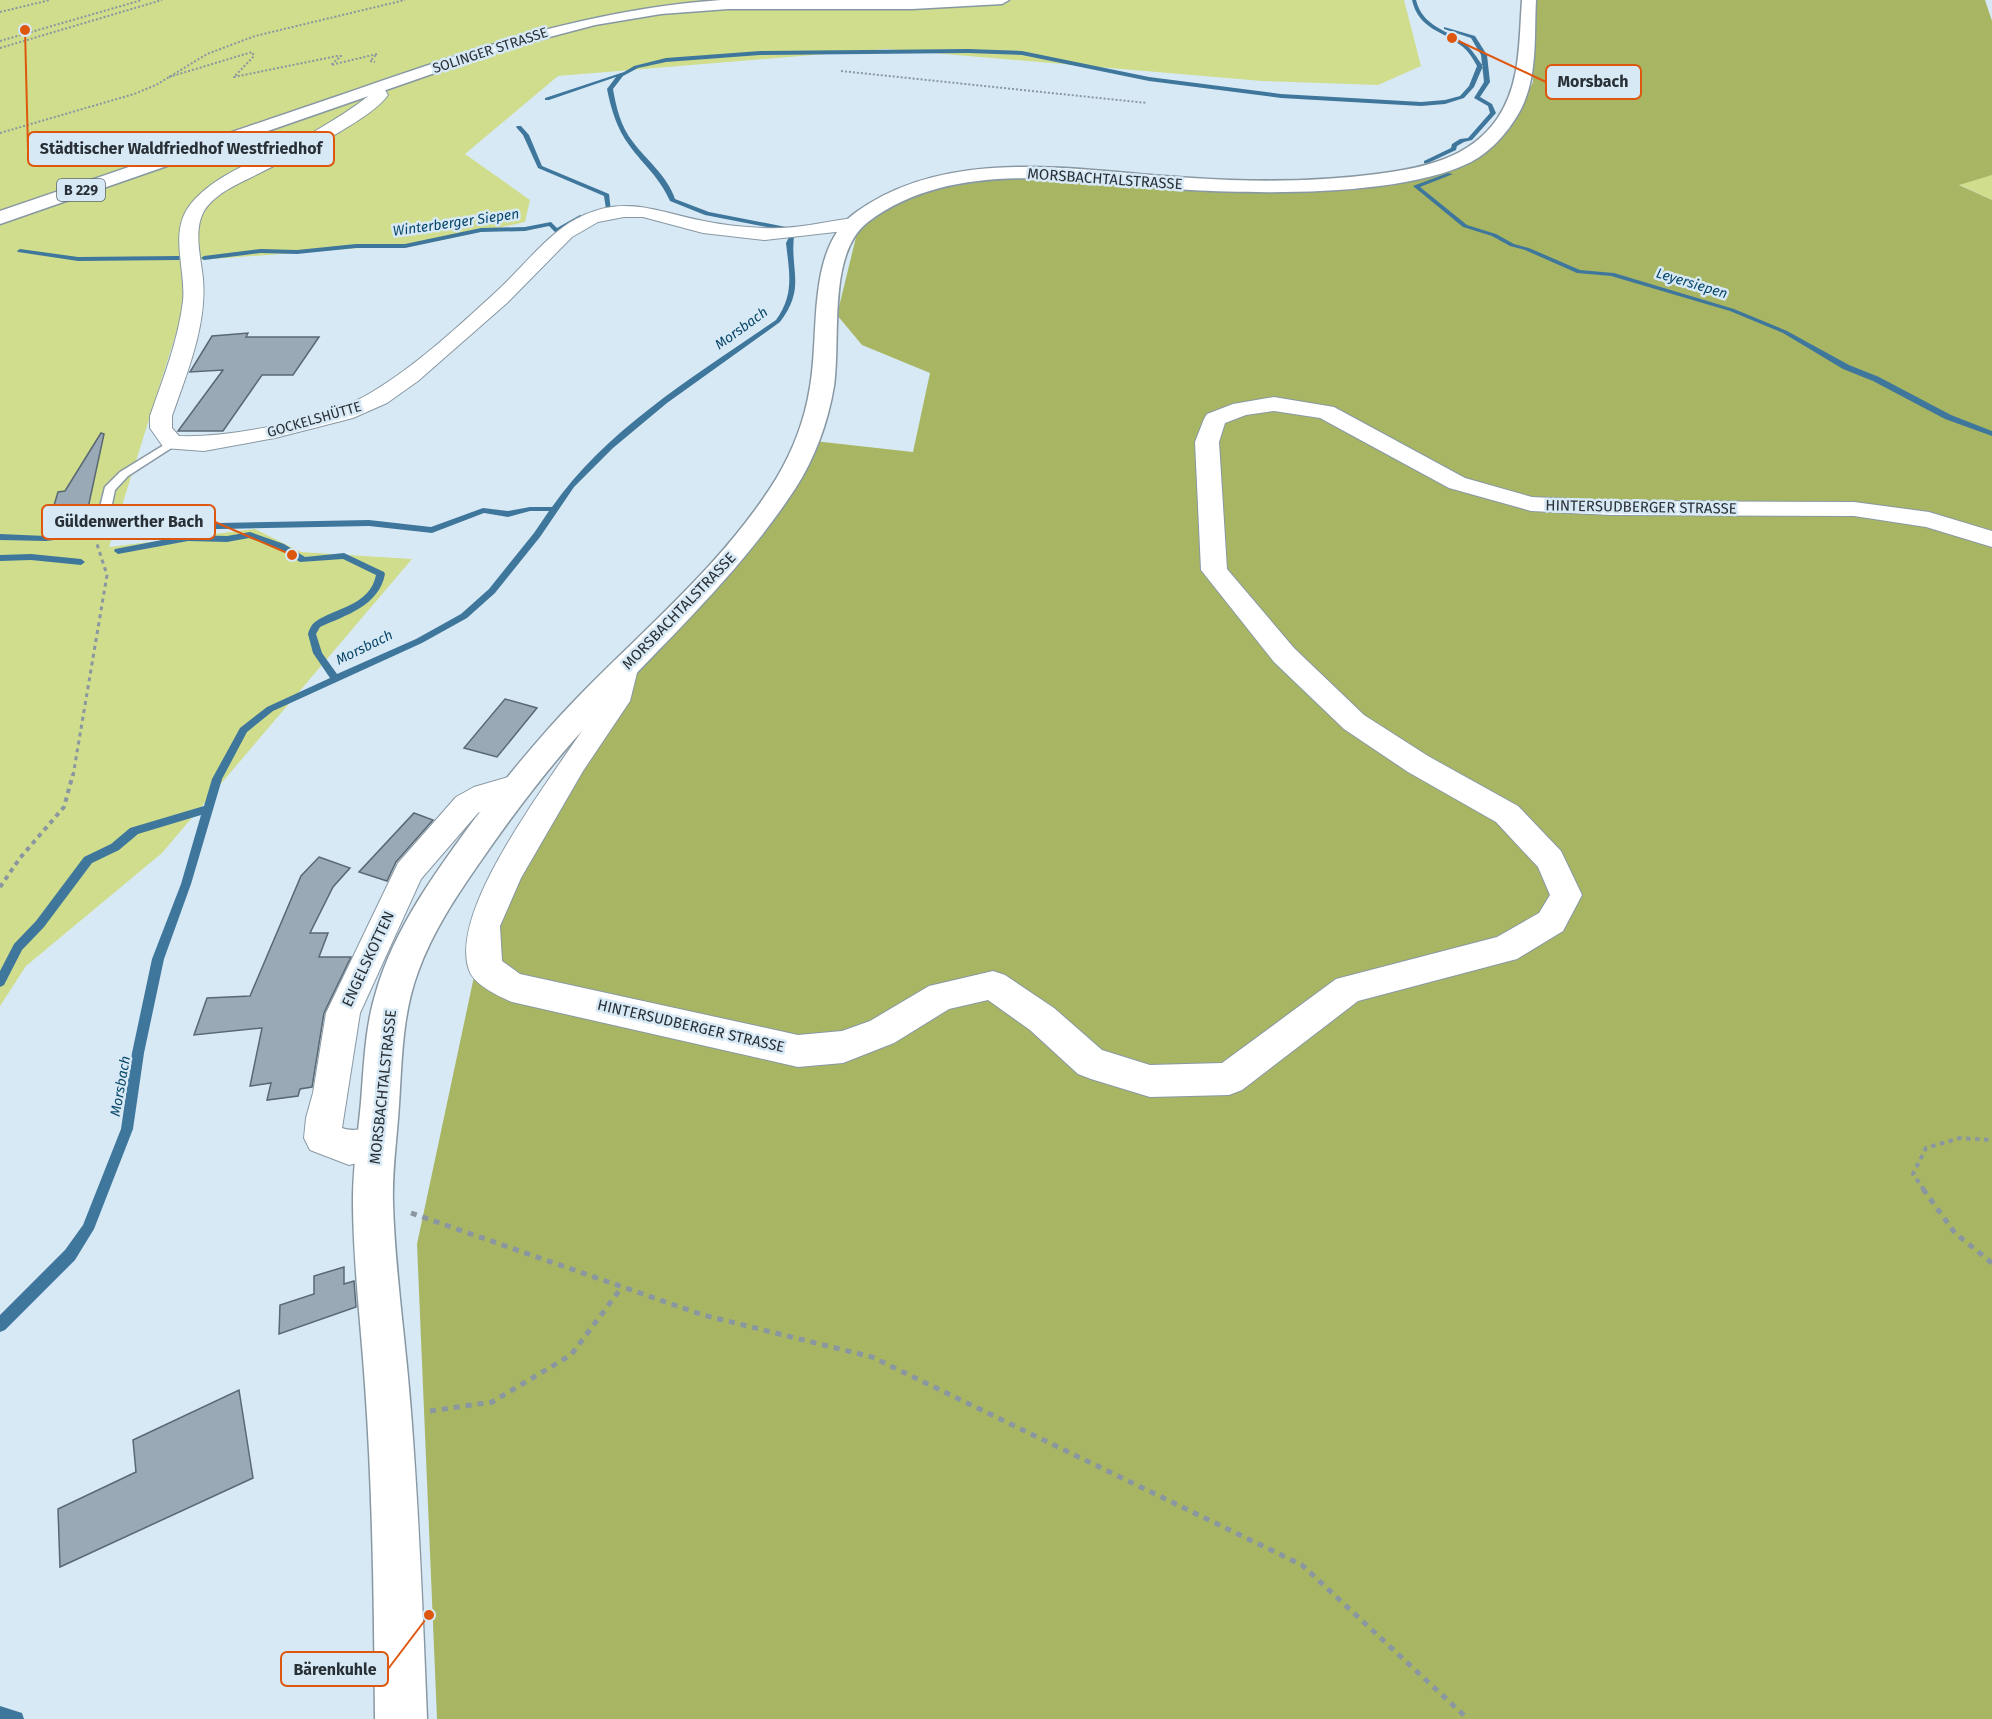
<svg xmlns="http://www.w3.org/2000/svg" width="1992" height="1719" font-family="'Fira Sans',sans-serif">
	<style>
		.green { fill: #cfdd8c }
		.forest { fill: #a8b664 }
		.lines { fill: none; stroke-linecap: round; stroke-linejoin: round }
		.stream { fill: #3f779c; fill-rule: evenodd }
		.building { fill: #99a9b5; stroke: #596873; stroke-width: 1.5 }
		.service-casing { stroke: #8898a3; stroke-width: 3 }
		.minor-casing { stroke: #8898a3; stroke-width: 2 }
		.secondary-casing { stroke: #8898a3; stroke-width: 3 }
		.primary-casing { stroke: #8898a3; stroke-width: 3 }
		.path-far3 { stroke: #8a96a0; stroke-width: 2; stroke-dasharray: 2 2; stroke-linecap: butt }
		.path-far2 { stroke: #8a96a0; stroke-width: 3; stroke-dasharray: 4 4; stroke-linecap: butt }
		.path-far1 { stroke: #8a96a0; stroke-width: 4; stroke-dasharray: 4.5 4.5; stroke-linecap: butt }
		.path { stroke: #8a96a0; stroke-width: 5; stroke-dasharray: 6 6; stroke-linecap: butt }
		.service { fill: #fff; fill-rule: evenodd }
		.minor { fill: #fff; fill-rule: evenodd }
		.secondary { fill: #fff; fill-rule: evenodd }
		.primary { fill: #fff; fill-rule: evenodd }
		.labels { text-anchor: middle; stroke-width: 5; stroke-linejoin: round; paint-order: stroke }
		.far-street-label { font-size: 14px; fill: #293035; stroke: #d8e9f6 }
		.shield { fill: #d8e9f6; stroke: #5e686f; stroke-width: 1.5 }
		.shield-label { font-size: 14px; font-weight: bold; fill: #293035 }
		.far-water-label { font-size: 14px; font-style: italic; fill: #09486a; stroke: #d8e9f6 }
		.street-label { font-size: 15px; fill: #293035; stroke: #d8e9f6 }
		.leader { fill: none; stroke: #de570e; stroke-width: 2 }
		.callout-dot { fill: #de570e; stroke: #d8e9f6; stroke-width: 2 }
		.callout { fill: #d8e9f6; stroke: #de570e; stroke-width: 2 }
		.callout-label { font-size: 16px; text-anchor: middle; font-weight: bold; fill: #293035 }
	</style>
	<rect width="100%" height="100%" fill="#d8e9f6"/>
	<path class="green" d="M0,0H1404L1421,66L1378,85L1262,81L886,49L558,76L465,154L530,200L525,222L427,243L199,260L109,547L255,529L301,552L412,559L162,853L26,966L0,1006Z
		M1992,175V200L1958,184Z"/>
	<path class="forest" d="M1525,0H1985L1992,21V175L1959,185L1992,200V1719H437L417,1244L495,878L640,650L814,441L913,452L930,373L862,345L837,315L857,233L873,215L901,200L935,189L1004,178L1261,185L1398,179L1479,152L1514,121L1533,82L1531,29Z"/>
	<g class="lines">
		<path class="stream" d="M1412,0H1416C1423,27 1445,28 1465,44C1472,49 1477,58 1483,66L1474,87L1464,98L1445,104L1421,106L1281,98L1149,81L1022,55L968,53L760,55L666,62L638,68L623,76L613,89C616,107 621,127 633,142C647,161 667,175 675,199L709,212L786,227L794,236C790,271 806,288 780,322L667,403L613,448L574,487L540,537L495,593L467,618L422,643L273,711L247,732L222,779L191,884L164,959L144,1053L133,1129L94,1229L75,1260L5,1330L0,1332V1315L65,1250L83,1225L121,1129L132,1053L152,959L181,884L201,815L138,834L119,850L92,863L44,927L22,950L4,985L0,987V971L14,944L36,921L84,857L111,844L130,828L204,806L212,779L240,728L267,707L330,678L313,653L308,634C309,630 311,625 315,622C336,607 370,606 376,575L343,559L300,562L278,548L249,538L227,542L188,541L118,554L114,551L115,549L188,535L227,536L250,532L284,544L305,557L344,553L384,572L385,574C379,606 346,615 320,627L316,634L322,653L337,674L416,639L461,614L489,589L534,533L549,511H530L508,517L484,513L432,533L369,526L173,530C156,535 142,528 126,529C118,530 109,533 103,529L104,527L130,524L159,528L172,524L369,520L431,527L483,508L508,511L530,507H552C606,429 699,373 776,320C795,294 789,272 786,243L789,237L782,230L705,215L670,201C658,175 645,167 629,145C617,129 611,109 607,89L616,77L549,100H545V98L624,72L634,66L666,58L760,51L968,49L1022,51L1149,77L1281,94L1421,102L1445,100L1460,96L1469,86L1477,66C1473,59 1469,52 1463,47C1442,30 1419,30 1412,0Z
			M1444,27L1475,36L1487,55L1490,82L1480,97L1492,104L1496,113L1472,140L1464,142L1457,146L1456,150L1426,164L1424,163V161L1451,148L1452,144L1460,139L1468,138L1490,113L1488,106L1474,98L1484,82L1481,55L1471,38L1444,29Z
			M517,126H521L529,135L542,166L609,194L611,211L596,214V212L606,209L604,196L538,168L523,135L516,127Z
			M1448,173L1453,174L1420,187L1467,225L1496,234L1514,244L1529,248L1580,270L1614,273L1734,309L1787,331L1849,365L1879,377L1951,415L1992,431V436L1945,419L1873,381L1843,369L1783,333L1730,311L1611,276L1577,273L1525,250L1510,246L1492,236L1463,227L1413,186Z
			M580,215L583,217L582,218L556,233L549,226L525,231L481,232L405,248H356L297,254L261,253L204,260L201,258L204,256L261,249L297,250L356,244H405L481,228L525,227L551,222L557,228Z
			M20,249L78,257L179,256L182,258L179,260L78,261L18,252L17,251Z
			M91,530L95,533L94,535L46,541L0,540V534L46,536Z
			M31,554L81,559L85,562L81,565L31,560L0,561V555Z
			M0,1706L22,1713L24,1719H0Z"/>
	</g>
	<path class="building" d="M248,333L246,337H319L293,375H262L223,431H178L223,370L190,372L212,336Z
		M101,433L104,434L85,522L47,529L58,492L65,491Z
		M505,699L537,708L497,757L464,748Z
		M414,813L433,820L396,862L387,881L359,872Z
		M319,857L350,868L333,887L310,933H328L319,957H351L324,1013L312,1087L300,1089L298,1096L267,1100L271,1083L250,1086L262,1028L194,1035L207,998L250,996L301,876Z
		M344,1267V1284L354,1281L356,1307L279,1334L280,1305L314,1294V1276Z
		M239,1390L253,1478L60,1567L58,1509L136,1472L133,1440Z"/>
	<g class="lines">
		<g class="service-casing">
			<path id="service" d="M172,440L176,441V445L128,476L115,490L108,523L106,526H98L96,523L105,487L120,472Z"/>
		</g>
		<g class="minor-casing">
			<path id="minor" d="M376,83L382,85L388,95C368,123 285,160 252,177C235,185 214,195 204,211C193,231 201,258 203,279C207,325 187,373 172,416V428L179,436C229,438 329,419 372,392C416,366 461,324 499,289C526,264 550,230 584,215C628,195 661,213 704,221C723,225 743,227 763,228C792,230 824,222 853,218L862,224L853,230L765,240L703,233L643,217H624L598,222L572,237L507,303L418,381L387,403L353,418L275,438L204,451L164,448L150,428V416C163,379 178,341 183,301C186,273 171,237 186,211C208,174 273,154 310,134C331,122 352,109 371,94L368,88Z
				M1274,397L1334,407L1465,478L1532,497L1611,501L1854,502L1929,512L1992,531V547L1926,527L1854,516L1611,515L1531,511L1449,488L1320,418L1274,411L1246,415L1225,423L1219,442L1227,569L1294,648L1364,715L1428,756L1518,806L1561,851L1582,895L1563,931L1517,959L1358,1001L1242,1090L1229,1095L1150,1097L1091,1079L1078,1074L1030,1030L988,1000L949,1009L894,1043L843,1063L798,1067L512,1002C498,996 474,985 469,970C446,904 568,759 601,701C608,689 607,674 614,662L624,659L634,662L638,669L630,701L583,771L521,878L500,926L502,961L520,974L798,1035L842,1031L870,1021L929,986L993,971L1005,975L1054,1008L1102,1050L1150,1065L1222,1063L1336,979L1497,937L1539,913L1550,895L1538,867L1496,822L1408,772L1344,729L1274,662L1201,570L1195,442L1204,419L1207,414L1233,404Z
				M519,774L530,777L534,785L530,793L495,803L478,813L421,879L360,1013L342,1128C359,1134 369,1123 390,1131L396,1143L390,1155L349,1165L310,1150L304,1138L306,1118L313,1093L326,1013L398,863L456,797L474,787Z"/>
		</g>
		<g class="secondary-casing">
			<path id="secondary" d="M1522,0H1536C1534,36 1538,76 1521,109C1510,130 1492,151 1471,162C1404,196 1266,194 1191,190C1088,184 958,154 868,222C827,253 841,339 834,386C828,422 815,458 795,489C738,576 662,644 592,720C550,765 513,814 478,865C455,898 432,933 418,972C402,1015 402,1060 399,1105C397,1138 392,1170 393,1203C395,1273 406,1342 411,1412C419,1514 423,1617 427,1719H375C374,1608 373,1496 365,1385C361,1324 353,1262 353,1200C353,1167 358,1135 361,1102C364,1065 365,1027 376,992C394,929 435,873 473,821C506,778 539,737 577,698C645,628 724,563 776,479C793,451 805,419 810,387C820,333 806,249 855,213C951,143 1083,172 1192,178C1253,182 1316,182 1377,174C1423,168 1469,159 1497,119C1521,85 1519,40 1522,0Z"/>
		</g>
		<g class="primary-casing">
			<path id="primary" d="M721,0H1009L1002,4L912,9H728L661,14L595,25L504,49L0,224V211C112,173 223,135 335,97C466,52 582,10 721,0Z"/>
		</g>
		<path class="path-far3" d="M0,12L50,0
			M0,41L142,0
			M0,48L162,0
			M841,71L1147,103
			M169,77L252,52L254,56L234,77L337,56H341L331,65L377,54L370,61L375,62
			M0,133L134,94L156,85L207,54L255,36L405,0"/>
		<path class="path-far2" d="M73,776L107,575L97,544"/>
		<path class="path-far1" d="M0,887L20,858L64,807L73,774
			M1924,1190L1913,1174L1926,1148L1960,1138L1992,1140"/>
		<path class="path" d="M1923,1189L1955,1233L1992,1263
			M411,1213L703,1315L872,1357L1302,1565L1468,1719
			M430,1411L492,1402L571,1355L622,1287"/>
		<use href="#service" class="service"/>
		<use href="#minor" class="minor"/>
		<use href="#secondary" class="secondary"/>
		<use href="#primary" class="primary"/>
	</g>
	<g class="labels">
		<g class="far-street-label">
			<text transform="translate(490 50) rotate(-18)" y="5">SOLINGER STRASSE</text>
			<text transform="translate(314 419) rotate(-16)" y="5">GOCKELSHÜTTE</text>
		</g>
		<rect class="shield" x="57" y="179" width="48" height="22" rx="4.5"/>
		<g class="shield-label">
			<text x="81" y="195">B 229</text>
		</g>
		<g class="far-water-label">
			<text transform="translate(456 222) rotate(-8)" y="5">Winterberger Siepen</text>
			<text transform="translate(1692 283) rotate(17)" y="5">Leyersiepen</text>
			<text transform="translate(741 328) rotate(-36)" y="5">Morsbach</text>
			<text transform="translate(364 647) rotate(-26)" y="5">Morsbach</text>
			<text transform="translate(120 1086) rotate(-80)" y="5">Morsbach</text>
		</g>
		<g class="street-label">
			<text transform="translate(1105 179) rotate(4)" y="5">MORSBACHTALSTRASSE</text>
			<text transform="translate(1641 507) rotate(1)" y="5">HINTERSUDBERGER STRASSE</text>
			<text transform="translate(679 611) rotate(-46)" y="5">MORSBACHTALSTRASSE</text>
			<text transform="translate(368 959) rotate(-65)" y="5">ENGELSKOTTEN</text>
			<text transform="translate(691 1026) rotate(13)" y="5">HINTERSUDBERGER STRASSE</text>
			<text transform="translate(383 1087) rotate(-84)" y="5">MORSBACHTALSTRASSE</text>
		</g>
	</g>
	<path class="leader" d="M1452 38L1546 82M25 30L28 149M292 555L215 522M429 1615L388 1669"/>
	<g class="callout-dot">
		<circle cx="1452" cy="38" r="6"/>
		<circle cx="25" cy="30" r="6"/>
		<circle cx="292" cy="555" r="6"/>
		<circle cx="429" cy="1615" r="6"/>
	</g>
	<g class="callout">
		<rect x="1546" y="65" width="95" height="34" rx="6"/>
		<rect x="28" y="132" width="306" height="34" rx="6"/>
		<rect x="42" y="505" width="173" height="34" rx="6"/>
		<rect x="281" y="1652" width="107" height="34" rx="6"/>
	</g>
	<g class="callout-label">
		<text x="1593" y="87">Morsbach</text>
		<text x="181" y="154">Städtischer Waldfriedhof Westfriedhof</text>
		<text x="129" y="527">Güldenwerther Bach</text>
		<text x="335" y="1675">Bärenkuhle</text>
	</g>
</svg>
